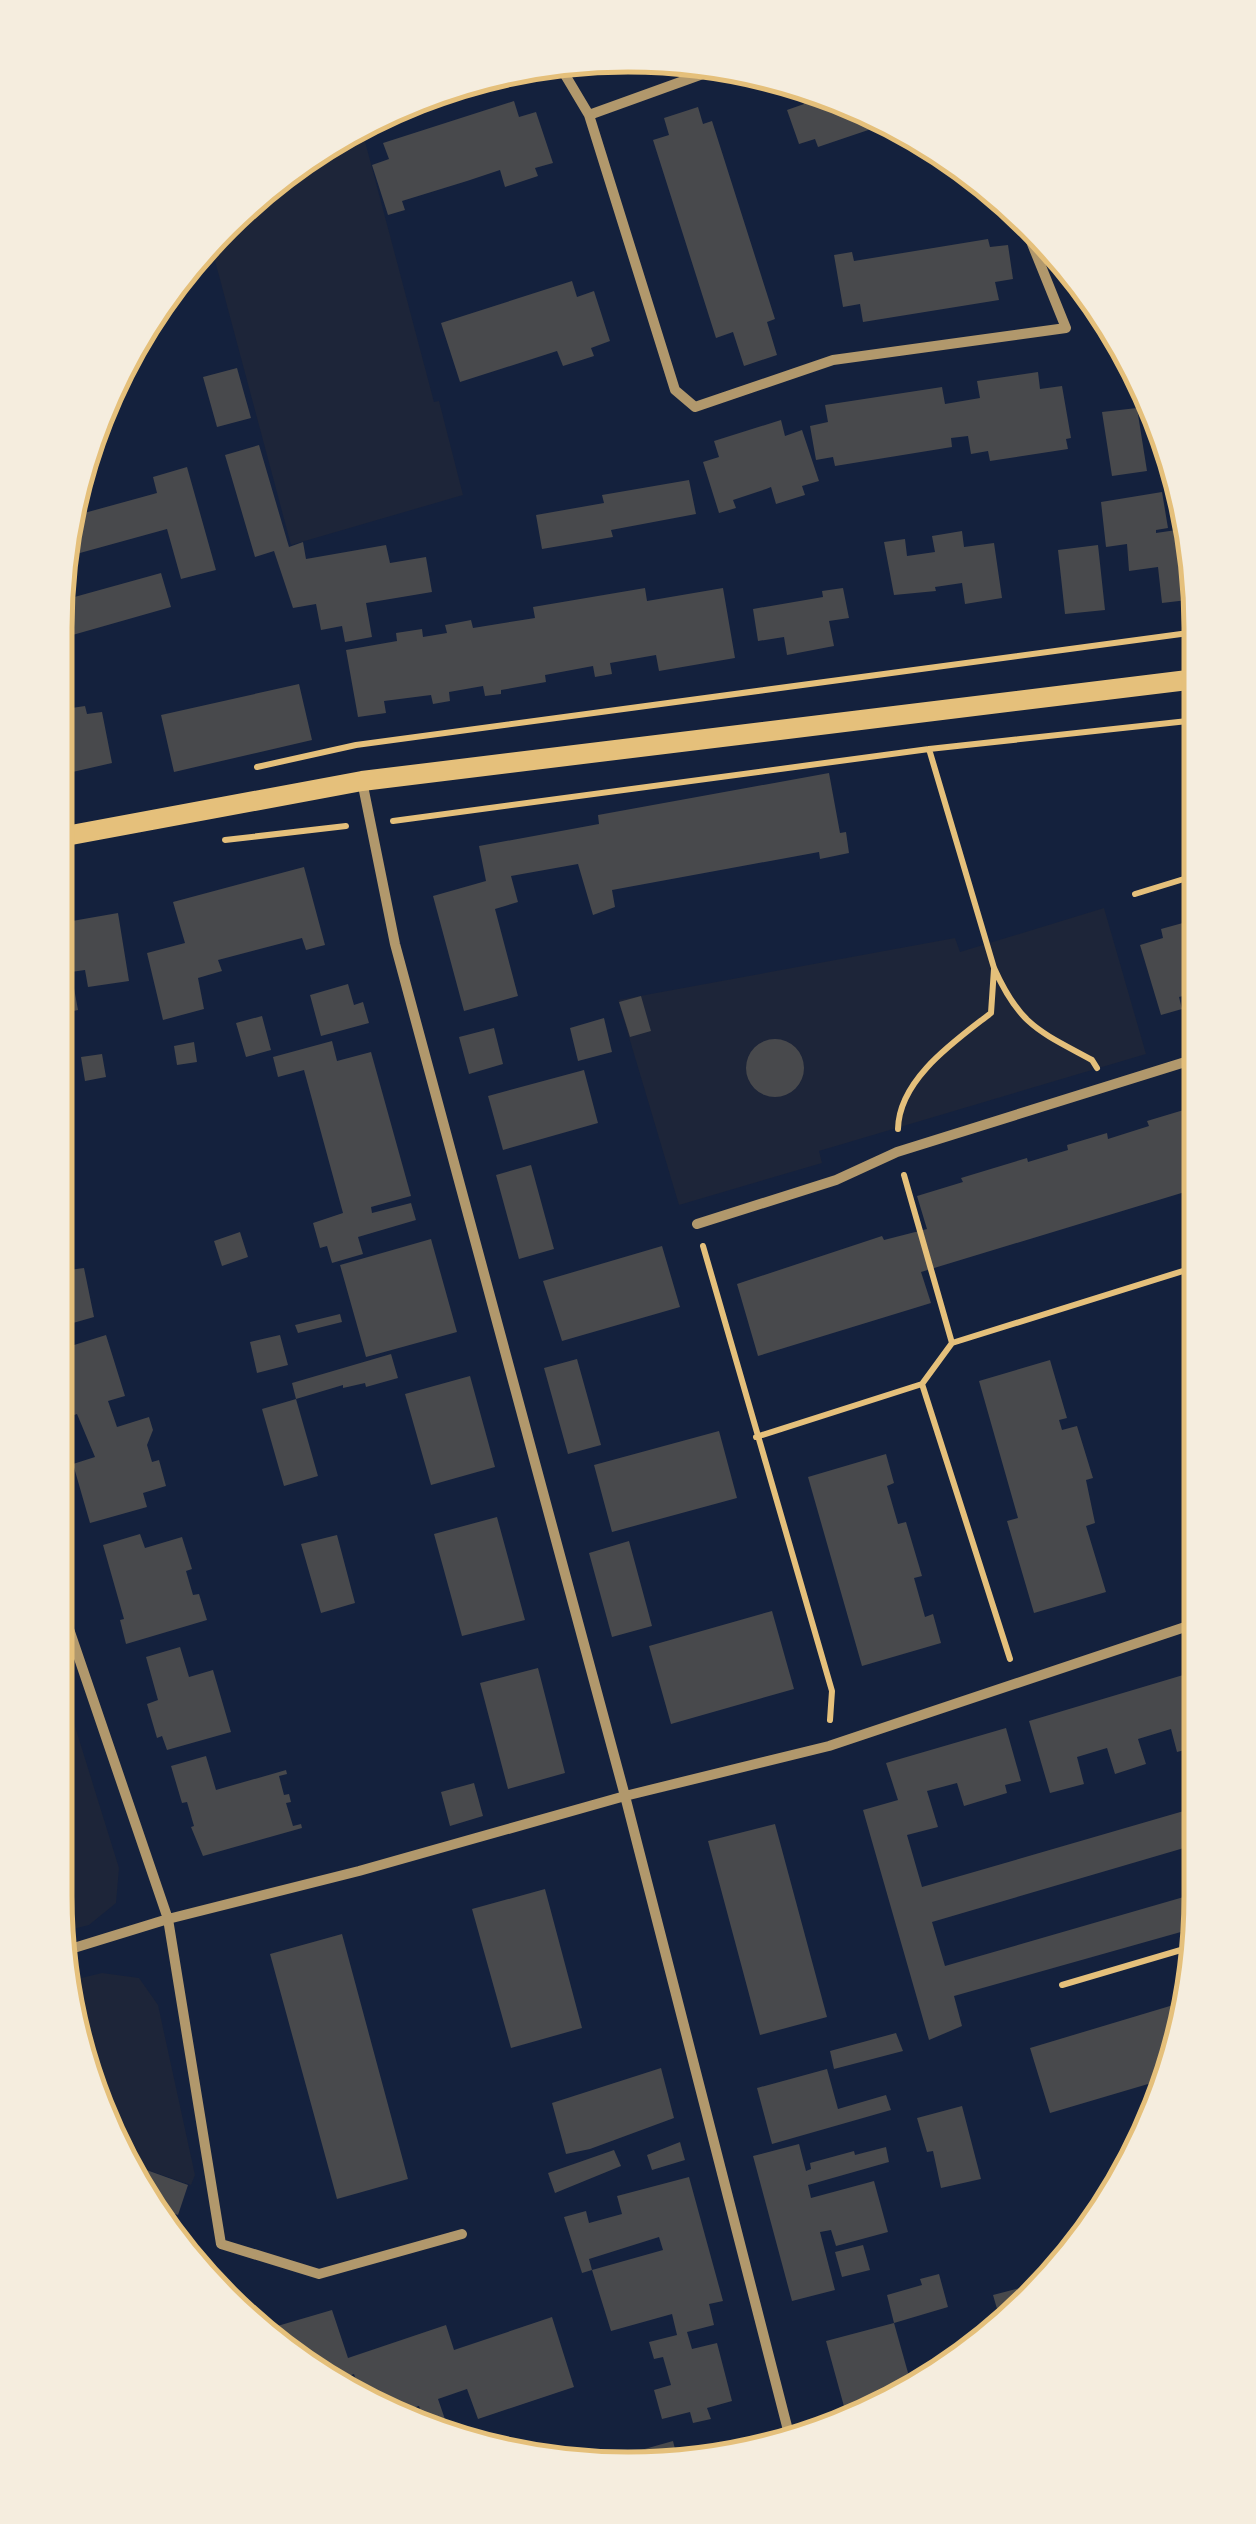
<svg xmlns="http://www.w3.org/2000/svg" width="1256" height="2524" font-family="'Work Sans',sans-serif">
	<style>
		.green { fill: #1d2539 }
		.building { fill: #48494c }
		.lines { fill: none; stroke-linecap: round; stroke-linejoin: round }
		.path { stroke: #e5c07b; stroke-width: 6 }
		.minor { stroke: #b1986c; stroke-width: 10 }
		.secondary { stroke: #e5c07b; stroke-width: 20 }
		.rim { fill: none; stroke: #e5c07b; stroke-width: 5 }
	</style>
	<rect width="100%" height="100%" fill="#14213d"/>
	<path class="green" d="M362,130L434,402L439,401L463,495L291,545L210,242L223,222Z
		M1104,908L1146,1054L819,1151L822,1163L679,1205L618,1000L955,938L960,952Z
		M55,1662L119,1868L116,1903L89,1925L61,1932L55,1896Z
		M102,1973L139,1978L158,2005L195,2175L191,2185L130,2164L86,2081L69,1981Z"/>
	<path class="building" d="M799,89L848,99L889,123L818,147L815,139L799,144L787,110L804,104Z
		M514,101L519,117L536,112L553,163L535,168L538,176L505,187L500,170L467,181L402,201L405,210L388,215L372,165L389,159L383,143Z
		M698,107L703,124L712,121L775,319L767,322L777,355L744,366L733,332L716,338L653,140L669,135L664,118Z
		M988,239L990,247L1008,245L1013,279L995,282L999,300L863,322L860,304L843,307L834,255L852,252L854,261Z
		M572,281L577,297L594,291L610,341L591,348L594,356L563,366L557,351L460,382L441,323Z
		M237,368L251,418L217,427L203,377Z
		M1038,372L1040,389L1062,386L1071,438L1066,439L1068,449L990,461L988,451L971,454L968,436L951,438L952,447L835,466L833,457L816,460L810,426L828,422L825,405L942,387L945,404L980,398L977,381Z
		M1137,408L1147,471L1112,476L1102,412Z
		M781,420L785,436L802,430L819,481L802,486L805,495L776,504L771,487L766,489L733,500L736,508L719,513L703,462L719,457L714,441Z
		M259,445L289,547L303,542L306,559L386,545L390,563L426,557L432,592L366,603L372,637L345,642L342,626L321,630L316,604L293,608L274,551L255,557L225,455Z
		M187,467L216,570L181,579L167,529L69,556L77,515L157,493L153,477Z
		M689,480L696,514L611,530L613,537L542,549L536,515L604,503L602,495Z
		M1162,492L1168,528L1156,530V533L1190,528L1196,553V599L1162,603L1158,567L1129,571L1127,544L1106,547L1101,502Z
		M962,531L964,547L994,543L1002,598L965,604L962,583L935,587L936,591L894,595L884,542L905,539L907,556L935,552L932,536Z
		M1098,545L1105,610L1065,614L1058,550Z
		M161,573L171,607L55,640L60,601Z
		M645,588L647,601L723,588L735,658L659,671L656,655L610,663L612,674L595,677L593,666L545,675L546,682L501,690V694L485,696L483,686L449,692L450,701L433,704L431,695L384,701L386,713L358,717L346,650L397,641L396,633L422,629L423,637L447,633L445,625L471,620L473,628L535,618L533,607Z
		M843,588L849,618L829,621L834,646L787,655L784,637L758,641L753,609L823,597L822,591Z
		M299,684L312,740L174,772L161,715Z
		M85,706L87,714L102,712L112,763L55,776V720L67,718L65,709Z
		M829,773L840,833L846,832L849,853L820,859L819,852L612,890L615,907L593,915L578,864L511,876L518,902L495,909L518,996L464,1011L433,896L486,881L479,846L599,824L598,815Z
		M304,867L325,945L306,950L302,938L218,960L222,971L198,978L204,1009L163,1020L147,953L185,943L173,902Z
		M118,913L129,981L88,987L85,970L71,972L78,1010L55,1015V924Z
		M1190,921L1191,924L1197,923L1198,992L1179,997L1182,1009L1161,1015L1140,945L1163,938L1161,929Z
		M348,984L354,1005L363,1002L369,1023L321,1036L310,995Z
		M641,996L651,1031L630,1037L619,1002Z
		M262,1016L271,1050L246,1057L236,1023Z
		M604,1018L612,1052L578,1061L570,1028Z
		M494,1028L503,1064L469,1074L459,1037Z
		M746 1068a29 29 0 1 1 58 0a29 29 0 1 1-58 0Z
		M332,1041L337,1061L371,1052L411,1196L371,1207L372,1213L411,1203L416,1220L358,1237L363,1254L332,1263L327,1246L320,1248L313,1223L343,1213L304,1070L278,1077L273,1057Z
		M194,1042L197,1062L177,1065L174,1046Z
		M102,1054L106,1077L85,1081L81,1057Z
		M584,1070L598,1123L503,1150L488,1096Z
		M1187,1109L1189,1114L1198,1111V1188L921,1272L931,1303L758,1356L737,1284L882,1236L884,1240L927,1229L917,1196L963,1182L961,1178L1027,1158L1028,1162L1068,1150L1067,1145L1107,1133L1108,1139L1149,1126L1147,1121Z
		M531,1165L554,1249L519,1259L496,1175Z
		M61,1231L69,1270L84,1268L94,1317L66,1325L60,1303L55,1304V1232Z
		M240,1232L248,1257L222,1266L214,1241Z
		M431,1239L457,1332L366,1357L340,1265Z
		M662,1246L680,1307L562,1341L543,1281Z
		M340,1314L342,1322L298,1333L295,1325Z
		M106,1335L125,1396L108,1401L117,1427L149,1417L153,1430L147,1445L152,1462L159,1460L166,1486L143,1493L147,1507L90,1523L73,1464L95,1457L77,1414L60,1420L55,1403V1351Z
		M280,1335L288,1365L257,1373L250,1342Z
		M391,1354L398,1378L366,1387L365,1383L343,1388V1385L296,1399L318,1476L284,1486L262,1409L296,1399L292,1383Z
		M577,1359L601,1445L568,1454L544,1368Z
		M1050,1360L1067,1418L1059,1420L1062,1430L1077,1426L1093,1478L1086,1480L1095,1523L1086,1526L1106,1592L1034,1613L1007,1521L1018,1518L979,1381Z
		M470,1376L495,1467L431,1485L405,1394Z
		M719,1431L737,1498L612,1532L594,1465Z
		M886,1454L894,1483L887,1486L898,1524L906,1522L922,1576L914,1578L925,1617L933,1614L941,1643L862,1666L808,1477Z
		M497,1517L525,1620L462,1636L434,1534Z
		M140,1534L145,1548L182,1537L192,1569L186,1571L193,1595L199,1594L207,1620L126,1644L120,1620L124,1619L103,1545Z
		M337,1535L355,1603L321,1613L301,1544Z
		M629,1541L652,1626L612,1637L589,1553Z
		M772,1611L794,1689L671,1724L649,1646Z
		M180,1647L189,1677L213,1670L231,1732L167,1750L162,1736L157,1738L147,1704L158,1700L146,1657Z
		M538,1668L565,1773L508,1789L480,1683Z
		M1200,1670V1746L1177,1752L1171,1729L1138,1739L1146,1764L1115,1774L1107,1748L1077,1757L1084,1784L1050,1793L1029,1721Z
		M1006,1728L1021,1781L1005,1785L1007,1793L964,1806L957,1783L927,1791L938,1827L907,1835L922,1887L1201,1806V1843L932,1922L945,1966L1201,1892L1195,1928L954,1996L962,2026L929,2040L863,1810L898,1800L886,1763Z
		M206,1756L216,1790L286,1770L287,1774L279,1776L284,1795L289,1794L291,1802L286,1803L293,1826L301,1824L302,1828L203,1856L191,1827L194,1826L187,1802L182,1803L171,1766Z
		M474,1783L483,1816L450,1826L441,1792Z
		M775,1824L827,2017L760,2035L708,1841Z
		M545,1889L582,2028L511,2048L472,1909Z
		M342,1934L408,2179L337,2199L270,1954Z
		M1180,2003L1165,2079L1050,2113L1030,2048Z
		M896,2033L903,2051L834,2069L830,2051Z
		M661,2068L674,2118L590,2149L566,2154L552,2103Z
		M827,2069L838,2109L886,2095L891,2110L772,2144L757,2088Z
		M962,2106L981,2179L941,2188L933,2151L927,2152L917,2118Z
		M680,2142L685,2160L652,2170L647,2155Z
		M799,2144L806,2171L811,2169L810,2163L854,2151L855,2155L886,2147L889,2162L808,2185L811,2198L874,2181L888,2232L836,2246L831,2230L820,2232L835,2290L792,2301L753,2156Z
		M614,2150L621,2166L555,2193L548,2173Z
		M130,2164L188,2185L178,2215L153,2206Z
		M689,2177L723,2301L709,2304L714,2325L687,2332L692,2349L717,2343L732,2401L707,2408L711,2419L693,2423L690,2412L662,2419L654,2390L671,2385L663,2357L654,2359L649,2342L677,2335L672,2314L611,2331L592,2270L663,2250L659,2237L589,2259L592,2270L582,2273L564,2217L586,2211L589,2223L622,2214L617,2196Z
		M863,2245L870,2270L842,2277L835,2252Z
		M939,2274L948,2307L894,2323L887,2295L922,2285L920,2279Z
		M1027,2286L1030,2296L1000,2319L993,2295Z
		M332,2310L348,2358L446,2325L454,2350L552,2317L574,2387L478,2419L467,2389L438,2399L448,2428H445L424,2420L419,2406L403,2411L360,2393L354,2374L332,2382L310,2373L267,2332L274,2327Z
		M894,2323L912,2387L903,2394L845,2410L826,2341Z
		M673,2441L677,2457L645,2462L641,2450Z
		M733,2449L734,2454L702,2464H683L694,2460L693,2457Z"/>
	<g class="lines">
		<path class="path" d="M929,749L994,968C1020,1026 1039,1031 1092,1060L1097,1068
			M257,767L356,745L1196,632
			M393,821L929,749L1197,720
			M225,840L346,826
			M1135,894L1197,875
			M898,1129C899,1079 955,1041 991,1013L994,969
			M904,1175L952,1343
			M703,1246L832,1691L830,1720
			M922,1384L1010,1659
			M756,1437L922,1384L952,1343L1199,1266
			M1062,1985L1191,1947"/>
		<path class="minor" d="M561,68L589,115L711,71
			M589,115L675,390L695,407L833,360L1066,328L1022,219
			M362,781L395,944L625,1796L790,2438
			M697,1224L836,1180L897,1152L1198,1058
			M55,1588L168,1919L221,2244L319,2274L462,2234
			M64,1951L168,1919L359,1871L625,1796L829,1746L1200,1622"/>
		<path class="secondary" d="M55,838L362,781L1196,679"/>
	</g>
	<path d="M0 0H1256V2524H0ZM628 72H628A556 556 0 0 1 1184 628V1896A556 556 0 0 1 628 2452H628A556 556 0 0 1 72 1896V628A556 556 0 0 1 628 72Z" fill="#f5edde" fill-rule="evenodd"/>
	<path class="rim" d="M628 72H628A556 556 0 0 1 1184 628V1896A556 556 0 0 1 628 2452H628A556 556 0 0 1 72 1896V628A556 556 0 0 1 628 72Z"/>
</svg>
